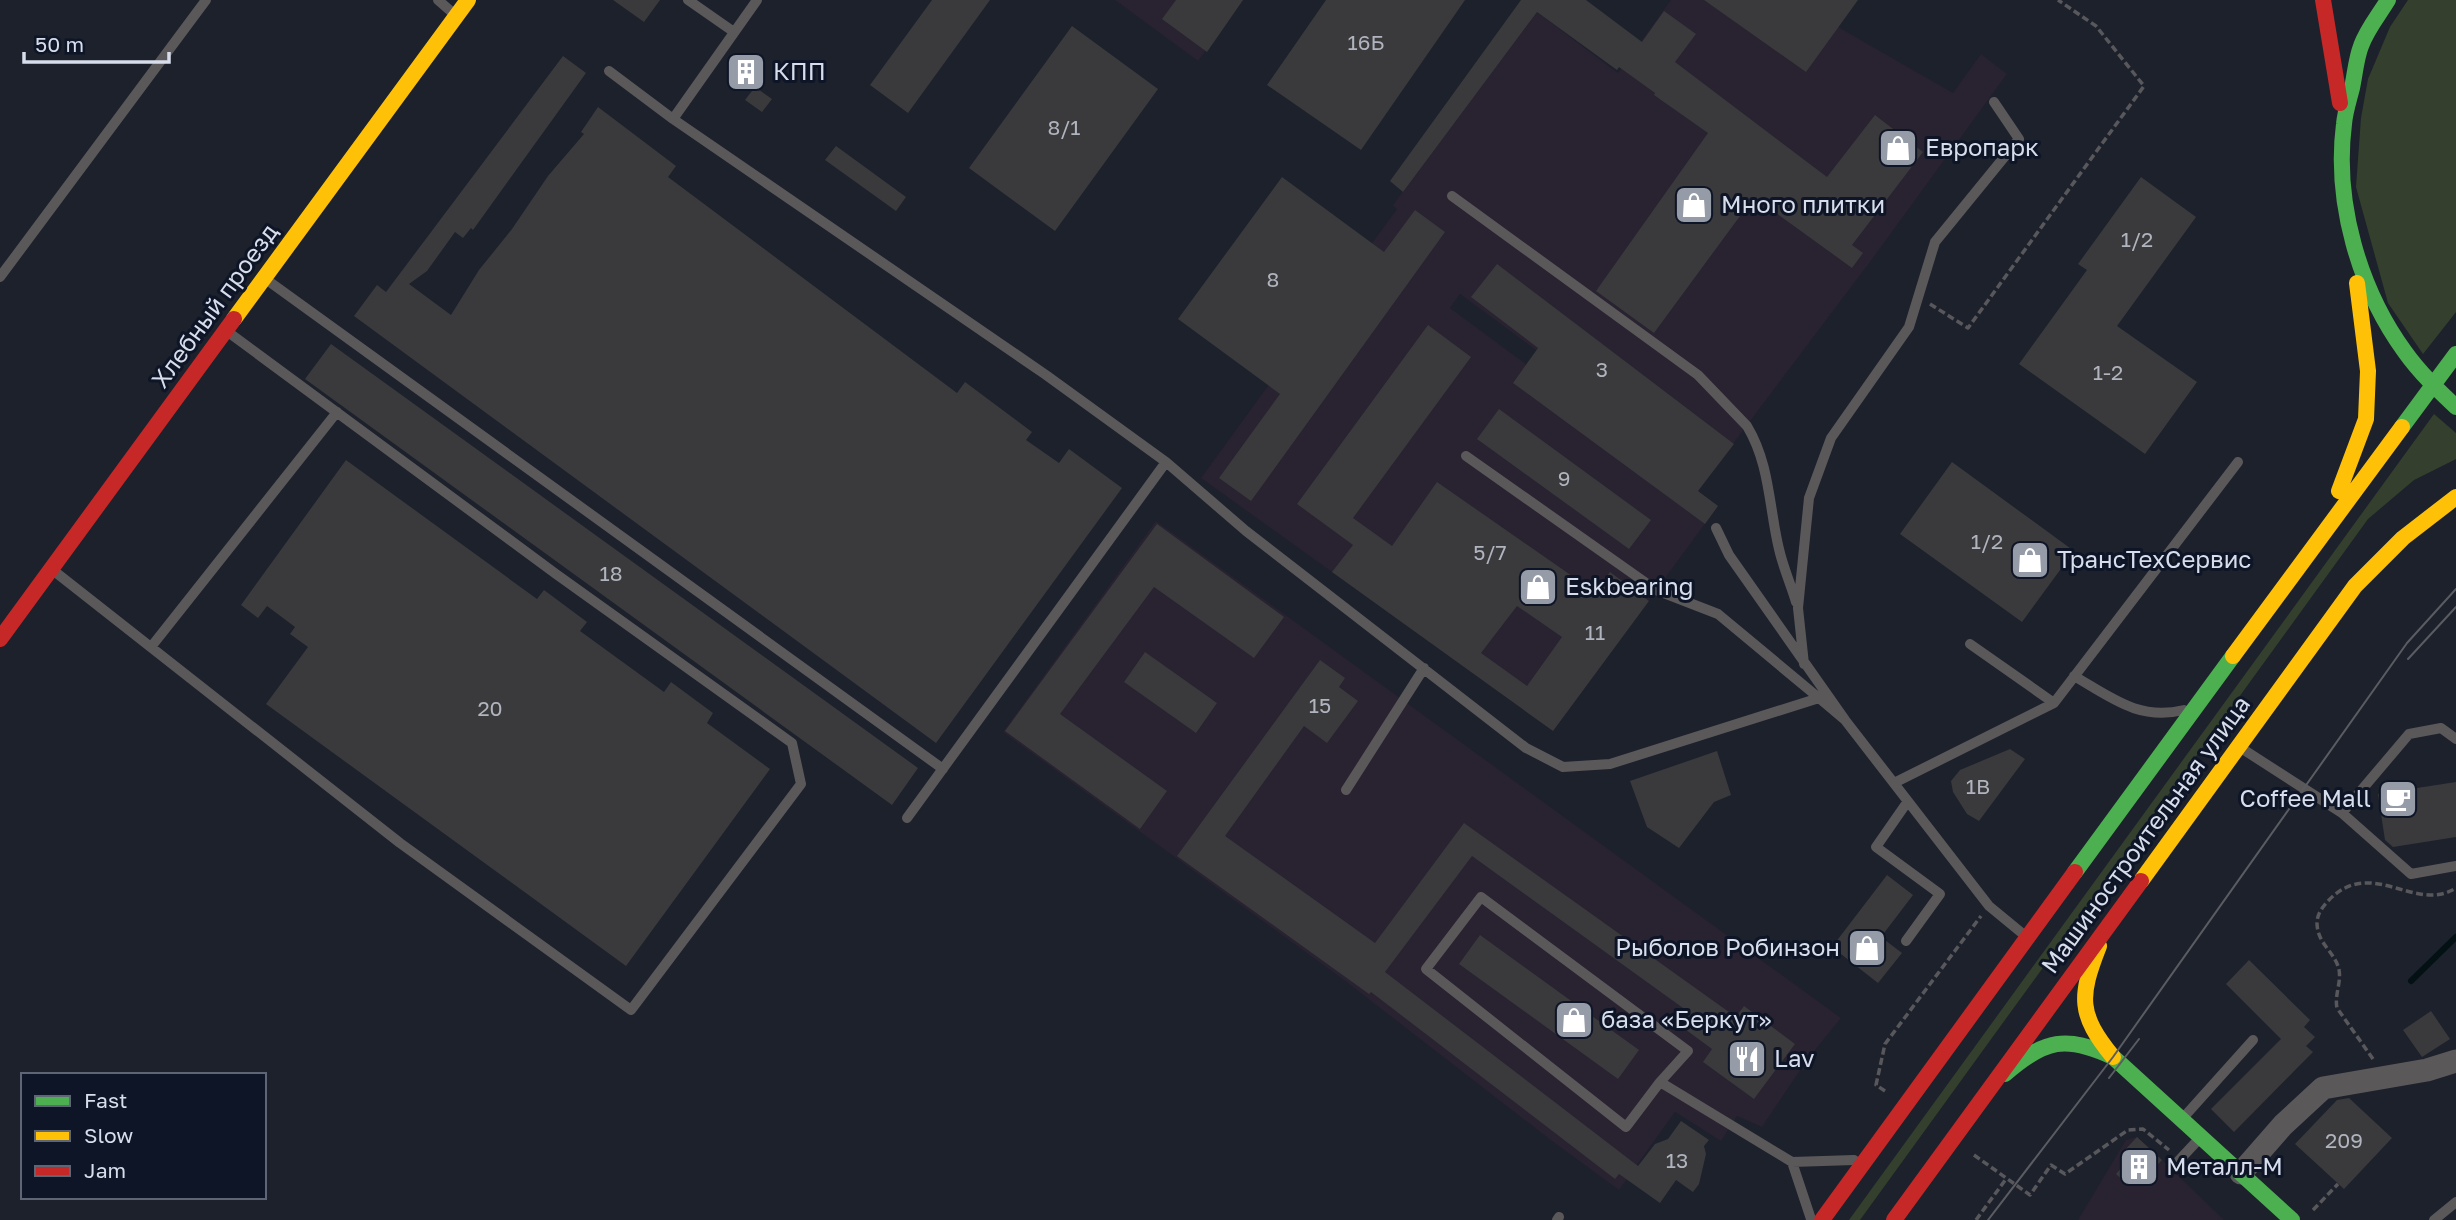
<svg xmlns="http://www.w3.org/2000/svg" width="2456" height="1220" font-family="'Golos Text',sans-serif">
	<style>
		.commercial { fill: #292230 }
		.green { fill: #34402d }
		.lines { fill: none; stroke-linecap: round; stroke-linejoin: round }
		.stream { stroke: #031114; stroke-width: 6 }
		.building { fill: #3a3a3c; fill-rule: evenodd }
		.path { stroke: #58575b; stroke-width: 3.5; stroke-dasharray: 7 3.5; stroke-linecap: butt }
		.lane { stroke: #5b585a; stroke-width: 10 }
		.street { stroke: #5b585a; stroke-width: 23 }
		.fast { stroke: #4caf50; stroke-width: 16 }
		.slow { stroke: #ffc107; stroke-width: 16 }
		.jam { stroke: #c62828; stroke-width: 16 }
		.tram { stroke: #5b5c62; stroke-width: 2 }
		.labels { text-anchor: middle; stroke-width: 6; stroke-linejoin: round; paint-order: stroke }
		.number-label { font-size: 21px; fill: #b0b4bf }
		.poi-label { font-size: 24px; fill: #d7ddeb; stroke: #0d1527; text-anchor: start }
		.street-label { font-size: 24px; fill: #d7ddeb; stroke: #0d1527 }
	</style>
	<rect width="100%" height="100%" fill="#1c212c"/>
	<path class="commercial" d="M1115,0H1243L1198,61Z
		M1671,0H1800L1838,27L1953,93L1981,54L2007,74L1873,258L1708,477L1460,294L1450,308L1718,506L1553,731L1201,478L1397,209L1393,205L1537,12L1618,73Z
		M1156,521L1841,1018L1807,1060L1762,1127L1737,1116L1721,1141L1675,1112L1619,1190L1552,1141L1344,980L1003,732Z
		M2137,1137L2162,1160L2224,1220H2078L2126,1140Z"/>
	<path class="green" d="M2408,0H2456V312L2423,354L2388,303L2356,187L2361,118L2368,79L2390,27Z
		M2434,414L2456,433V459L2414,480L2368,519L1860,1220H1849Z"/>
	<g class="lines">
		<path class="stream" d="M2411,981L2456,937"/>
	</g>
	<path class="building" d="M613,0H660L644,22Z
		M932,0H990L908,113L870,85Z
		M1176,0H1243L1207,52L1162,19Z
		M1326,0H1465L1361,150L1267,85Z
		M1521,0H1586L1642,42L1664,11L1696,34L1675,62L1827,177L1875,115L1923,152L1852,245L1863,253L1852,268L1754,197L1654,333L1596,291L1708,133L1654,95L1655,93L1619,67L1617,70L1537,12L1403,192L1390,181Z
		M1704,0H1858L1806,72Z
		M1072,26L1158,89L1055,231L969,168Z
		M743,54L764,68L750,91L729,76Z
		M563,56L586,73L473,230L471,228L463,238L455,232L427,271L409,284L451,315L479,270L512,229L548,176L584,134L581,132L598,107L676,166L668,177L957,393L965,382L1032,432L1026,440L1059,463L1069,449L1122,488L936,743L354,316L377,285L386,292Z
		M755,87L772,99L762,112L745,100Z
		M836,146L906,197L896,211L825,160Z
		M1282,177L1384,252L1415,210L1445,232L1251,501L1219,478L1280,394L1178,319Z
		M2141,177L2196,217L2117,326L2197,382L2145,454L2019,364L2087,270L2078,264Z
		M1497,264L1734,444L1698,491L1718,506L1705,524L1513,383L1538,348L1471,297Z
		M1428,325L1471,357L1353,518L1392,546L1437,482L1595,592L1610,572L1649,601L1553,731L1332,572L1353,545L1297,504ZM1517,606L1562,637L1527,686L1481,653Z
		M331,344L918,768L892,805L305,379Z
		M1499,409L1651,520L1629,549L1477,439Z
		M346,460L537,599L544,590L587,622L580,631L664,692L671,682L713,713L707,723L770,769L626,966L266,704L308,647L290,634L295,627L267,606L258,618L241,605Z
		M1952,462L2074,551L2022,622L1900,534Z
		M1157,524L1284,617L1254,658L1154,587L1060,714L1167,791L1140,829L1005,731Z
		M1145,652L1217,703L1196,733L1124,682Z
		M1320,660L1345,678L1339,687L1358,701L1327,743L1304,726L1225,836L1375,943L1464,823L1736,1017L1744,1006L1795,1044L1754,1099L1703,1062L1712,1049L1674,1021L1683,1008L1472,856L1385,972L1638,1166L1655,1144L1668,1139L1681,1121L1709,1140L1704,1146L1706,1154L1699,1184L1693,1192L1676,1180L1660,1203L1619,1174L1615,1179L1371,992L1369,994L1177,856Z
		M2010,749L2025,759L1979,821L1967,814L1953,792L1951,781L1960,770Z
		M1717,751L1731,795L1714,802L1679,848L1647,827L1630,781Z
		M2456,782V837L2393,847L2385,840L2378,794Z
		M1887,875L1913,895L1881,937L1902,953L1878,983L1832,947Z
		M1480,935L1639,1050L1618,1079L1459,964Z
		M2249,960L2310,1020L2304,1027L2315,1037L2306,1046L2313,1052L2234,1132L2211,1109L2281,1039L2226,984Z
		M2431,1011L2450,1039L2422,1057L2403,1030Z
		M2349,1098L2392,1138L2344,1189L2295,1144L2337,1100Z
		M2137,1137L2162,1160L2147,1176L2127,1184L2116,1174L2129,1159L2122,1153Z"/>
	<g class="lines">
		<path class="path" d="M1930,304L1968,328L2144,86L2096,26L2058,0
			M2373,1059L2337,1008C2334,994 2343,980 2338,966C2332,950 2317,942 2317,923C2317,914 2323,906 2329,900C2372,856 2415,914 2456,888
			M1885,1091L1876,1085L1885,1044L1981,916
			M1974,1155L2030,1195L2051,1165L2065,1174L2128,1130L2143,1129L2169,1150
			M2313,1210L2338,1184
			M1976,1220L2006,1179"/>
		<path class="lane" d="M438,0L454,14
			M688,0L734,32
			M609,71L673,119L1046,375L1166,462L1246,531L1526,748L1563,767L1610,764L1819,698L1845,720
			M673,119L757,0
			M1452,196L1698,375L1747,426C1770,464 1769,508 1779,549C1783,567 1791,585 1796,602
			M0,277L206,0
			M267,280L943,769
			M1466,456L1656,590L1718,614L1819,698
			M1716,528L1729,555L1845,720L1989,906L2023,934
			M54,571L400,843L631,1010L801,784L792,743L556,574L228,332
			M1970,644L2054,703
			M151,647L337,412
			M1804,664L1798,608L1809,498L1831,438L1909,327L1935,242L2019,139L1994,102
			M2074,676C2112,698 2139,721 2184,710
			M2241,748L2342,813L2411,874L2456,866
			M1894,783L2054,703L2238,462
			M1346,790L1424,668
			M2342,813L2409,734L2441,728L2456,739
			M907,818L1166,462
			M1906,941L1940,894L1876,847L1908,801
			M1660,1082L1688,1051L1481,897L1426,969L1626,1127L1660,1082L1792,1162L1854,1160
			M2183,1118L2253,1040
			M1792,1162L1811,1219
			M2171,1169L2198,1140
			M1557,1220L1559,1217
			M2434,1220L2456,1202"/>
		<path class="street" d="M2241,1173L2283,1125L2323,1088L2427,1070L2456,1061"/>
		<path class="fast" d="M2388,0C2379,15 2367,29 2361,46C2356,59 2355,74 2352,88C2349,100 2345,112 2344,124C2334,202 2359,289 2405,352C2420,373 2438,390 2456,407
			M2402,427L2456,354
			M2075,872L2233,656
			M2005,1074C2045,1039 2066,1035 2113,1057L2292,1220"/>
		<path class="slow" d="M234,319L468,0
			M2339,491L2366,419L2368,371L2357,283
			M2233,656L2402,427
			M2141,881L2355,586L2403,538L2456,497
			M2099,946C2079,997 2078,1014 2113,1057"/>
		<path class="jam" d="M2323,0L2340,103
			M0,639L234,319
			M1822,1220L2075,872
			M1894,1220L2141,881"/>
		<path class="tram" d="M2408,659L2456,607
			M2109,1078L2139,1039
			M1988,1220L2113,1057L2407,643L2456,589"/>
	</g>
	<defs>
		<g id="building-square" transform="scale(2.0125)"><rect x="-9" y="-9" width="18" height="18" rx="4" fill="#969ba8" stroke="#0d1527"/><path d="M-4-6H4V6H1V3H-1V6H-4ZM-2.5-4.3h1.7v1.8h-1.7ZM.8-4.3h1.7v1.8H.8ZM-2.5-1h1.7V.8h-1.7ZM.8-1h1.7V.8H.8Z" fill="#fff"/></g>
		<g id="shop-square" transform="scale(2.0125)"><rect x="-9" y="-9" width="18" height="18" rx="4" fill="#969ba8" stroke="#0d1527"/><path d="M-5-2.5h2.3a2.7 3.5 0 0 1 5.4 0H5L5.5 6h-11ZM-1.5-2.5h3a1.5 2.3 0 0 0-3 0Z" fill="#fff"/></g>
		<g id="cafe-square" transform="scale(2.0125)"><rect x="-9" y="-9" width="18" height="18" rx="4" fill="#969ba8" stroke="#0d1527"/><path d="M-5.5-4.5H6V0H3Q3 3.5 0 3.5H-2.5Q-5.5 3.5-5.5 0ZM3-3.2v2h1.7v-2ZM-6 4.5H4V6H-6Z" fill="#fff"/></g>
		<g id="restaurant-square" transform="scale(2.0125)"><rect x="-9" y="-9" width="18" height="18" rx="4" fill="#969ba8" stroke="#0d1527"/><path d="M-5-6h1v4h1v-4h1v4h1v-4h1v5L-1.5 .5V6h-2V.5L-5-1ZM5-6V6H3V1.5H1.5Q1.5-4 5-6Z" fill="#fff"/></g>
	</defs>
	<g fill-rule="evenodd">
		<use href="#building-square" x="746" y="72"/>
		<use href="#shop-square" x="1898" y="148"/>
		<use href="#shop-square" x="1694" y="205"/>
		<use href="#shop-square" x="2030" y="560"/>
		<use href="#shop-square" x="1538" y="587"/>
		<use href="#cafe-square" x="2398" y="799"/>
		<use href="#shop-square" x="1867" y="948"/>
		<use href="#shop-square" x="1574" y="1020"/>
		<use href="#restaurant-square" x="1747" y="1059"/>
		<use href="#building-square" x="2139" y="1167"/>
	</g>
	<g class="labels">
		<g class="number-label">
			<text x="1366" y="50">16Б</text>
			<text x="1064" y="135">8/1</text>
			<text x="2137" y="247">1/2</text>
			<text x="1273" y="287">8</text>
			<text x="1602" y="377">3</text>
			<text x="2108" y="380">1-2</text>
			<text x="1564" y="486">9</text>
			<text x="1987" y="549">1/2</text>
			<text x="1490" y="560">5/7</text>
			<text x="611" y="581">18</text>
			<text x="1595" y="640">11</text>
			<text x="1320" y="713">15</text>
			<text x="490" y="716">20</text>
			<text x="1978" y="794">1В</text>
			<text x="2344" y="1148">209</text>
			<text x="1677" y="1168">13</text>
		</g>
		<g class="poi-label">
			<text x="773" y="80">КПП</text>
			<text x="1925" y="156">Европарк</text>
			<text x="1721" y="213">Много плитки</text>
			<text x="2057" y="568">ТрансТехСервис</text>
			<text x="1565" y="595">Eskbearing</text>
			<text x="2371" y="807" text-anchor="end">Coffee Mall</text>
			<text x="1840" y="956" text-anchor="end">Рыболов Робинзон</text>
			<text x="1601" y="1028">база «Беркут»</text>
			<text x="1774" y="1067">Lav</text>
			<text x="2166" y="1175">Металл-М</text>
		</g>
		<g class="street-label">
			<text transform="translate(215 306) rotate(-54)" y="8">Хлебный проезд</text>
			<text transform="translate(2146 835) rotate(-54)" y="8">Машиностроительная улица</text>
		</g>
	</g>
	<rect x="21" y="1073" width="245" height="126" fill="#0d1527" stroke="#5e6575" stroke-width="2"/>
	<rect x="35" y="1096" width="35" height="10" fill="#4caf50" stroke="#5e6575" stroke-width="2"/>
	<text x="84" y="1108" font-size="21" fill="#d7ddeb">Fast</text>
	<rect x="35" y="1131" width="35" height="10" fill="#ffc107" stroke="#5e6575" stroke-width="2"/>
	<text x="84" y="1143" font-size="21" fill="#d7ddeb">Slow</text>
	<rect x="35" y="1166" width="35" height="10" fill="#c62828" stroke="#5e6575" stroke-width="2"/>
	<text x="84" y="1178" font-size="21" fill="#d7ddeb">Jam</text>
	<path d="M24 52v10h145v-10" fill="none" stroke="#d7ddeb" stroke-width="3.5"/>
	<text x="35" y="52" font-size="21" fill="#d7ddeb" stroke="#0d1527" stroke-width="5" paint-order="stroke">50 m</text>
</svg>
